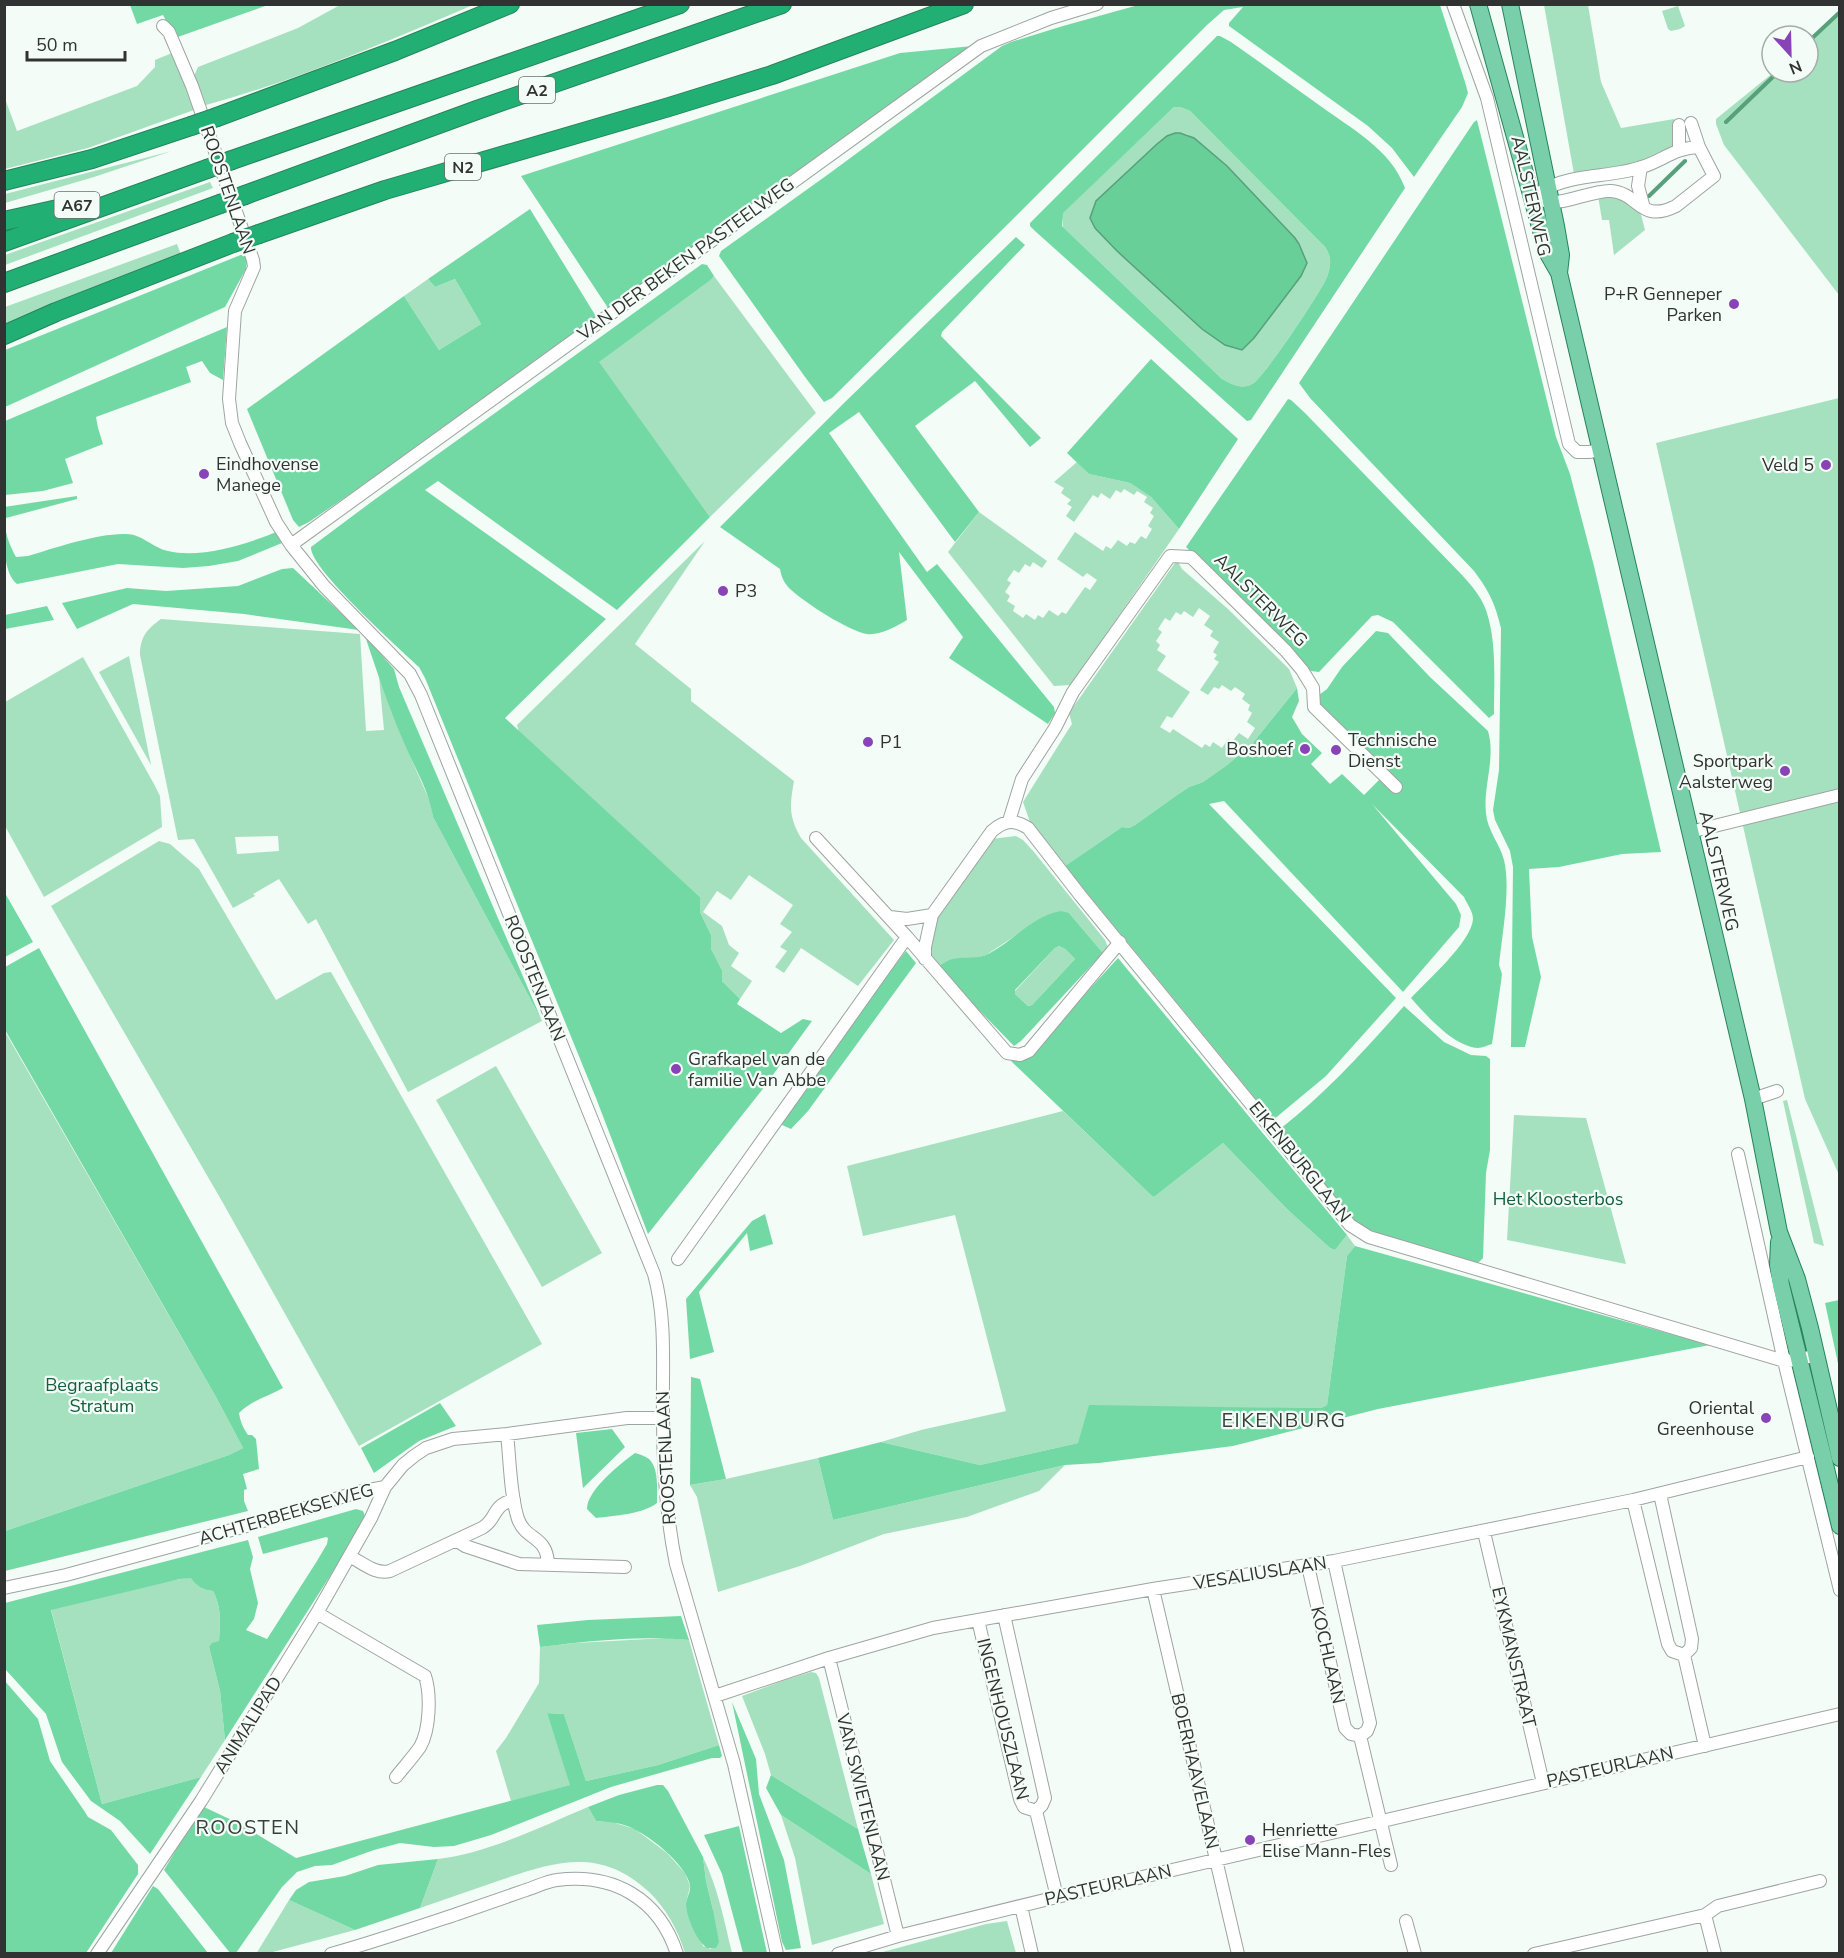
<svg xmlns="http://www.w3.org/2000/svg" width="1844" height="1958" font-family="'Nunito Sans',sans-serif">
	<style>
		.green { fill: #a5e1be; fill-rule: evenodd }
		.forest { fill: #73d9a4; fill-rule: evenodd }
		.water { fill: #68cf99; stroke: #57a07a; stroke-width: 1.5 }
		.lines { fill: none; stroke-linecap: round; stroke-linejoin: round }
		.stream { stroke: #57a07a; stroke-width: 4 }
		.minor-casing { stroke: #9ea4a0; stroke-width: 14 }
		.major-casing { stroke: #26845c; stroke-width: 18 }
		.highway-casing { stroke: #26845c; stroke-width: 20 }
		.minor { stroke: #fff; stroke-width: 12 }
		.major { stroke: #7acfab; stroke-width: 16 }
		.highway { stroke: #21af73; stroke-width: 18 }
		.highway-bridge-casing { stroke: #26845c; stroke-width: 20; stroke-linecap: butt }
		.highway-bridge { stroke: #21af73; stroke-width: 18 }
		.poi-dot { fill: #8843b6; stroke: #f4fcf7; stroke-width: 2 }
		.labels { text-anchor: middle; stroke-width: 4.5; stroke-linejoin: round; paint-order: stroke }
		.shield { fill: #f4fcf7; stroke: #6b6f6c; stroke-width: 1.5 }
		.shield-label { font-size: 16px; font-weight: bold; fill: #303331 }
		.street-label { font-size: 18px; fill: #303331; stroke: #f4fcf7 }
		.poi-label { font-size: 18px; fill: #303331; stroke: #f4fcf7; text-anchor: start }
		.park-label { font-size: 18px; fill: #12603e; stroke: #f4fcf7 }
		.neighbourhood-label { font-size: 20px; letter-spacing: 1.5px; fill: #393f3b; stroke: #f4fcf7 }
	</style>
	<rect width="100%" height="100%" fill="#f4fcf7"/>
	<path class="green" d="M340,5H473C386,42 298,80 206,105L194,76L198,67L298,28Z
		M1544,5H1588L1601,82L1621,128L1674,119L1676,136L1673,147L1642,163L1574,174Z
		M1678,6L1685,26L1680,29L1671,31L1668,29L1662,11Z
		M1839,12V295L1724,145L1716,124V119L1774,72H1808V41Z
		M172,53L194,110L88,148L5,169L4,96L17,131L137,86L155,67V60Z
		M1174,107H1180L1190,111L1325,247C1332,257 1331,266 1327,277C1321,292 1263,379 1252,384C1241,390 1232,384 1222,379L1063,227L1062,213ZM1175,133L1186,134L1194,138L1227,166L1295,238L1306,259L1184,313L1171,299L1157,144L1167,136Z
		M172,151L94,177L5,203V194Z
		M210,182L213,188L5,265V255Z
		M1598,196H1617L1640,211L1645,230L1614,255L1609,220H1602Z
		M177,244L181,255L5,326V307Z
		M714,276L816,413L710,517L598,362Z
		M428,279L435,287L455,279L481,324L439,350L404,296Z
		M1839,398V1175L1805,1099L1656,443Z
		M1077,462L1089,474L1130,483L1151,497L1179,529L1071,685L1054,686L948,552L979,512L1047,561L1042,568L1033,562L1030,567L1025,564L1019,573L1014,570L1007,580L1011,583L1005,592L1010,596L1007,601L1015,606L1013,611L1023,618L1026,614L1035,620L1038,615L1043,618L1049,610L1058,616L1062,612L1066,614L1085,587L1090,590L1097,580L1087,573L1083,577L1057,559L1075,532L1103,551L1106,546L1111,549L1118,540L1127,546L1130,542L1135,544L1141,536L1146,539L1152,529L1148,526L1154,516L1150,513L1153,508L1144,502L1147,497L1137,491L1134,495L1124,489L1121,493L1116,490L1110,499L1101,493L1098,498L1093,495L1074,522L1066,516L1072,507L1067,504L1071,500L1061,493L1064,488L1054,482Z
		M705,541L635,644L691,689V701L794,781C790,804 788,816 801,838L894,940L858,986L801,948L784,973L775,967L787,951L780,947L792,932L780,924L793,905L749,875L731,900L717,891L703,912L722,926L729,945L739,953L731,966L752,981L740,999L722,981L711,949V935L700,912V897L519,733L517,725Z
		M1177,560L1182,569L1228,609L1289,669L1297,688L1252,744L1227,765L1203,782L1189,787L1177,795L1135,825L1129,828L1122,827L1065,866L1031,825L1023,802L1068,730L1072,724L1069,713ZM1199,608L1210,616L1204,625L1213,631L1210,636L1219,642L1213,652L1217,655L1214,659L1219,662L1200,690L1208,695L1214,687L1219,689L1222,685L1231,691L1235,687L1245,694L1242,699L1250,705L1248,710L1252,713L1247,722L1255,728L1248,739L1239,733L1232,742L1228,739L1222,748L1213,742L1210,747L1205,744L1202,748L1173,729L1170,733L1160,727L1167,716L1172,718L1190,692L1157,670L1166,656L1157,650L1160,645L1156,641L1162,632L1158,629L1165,618L1170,621L1176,612L1181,615L1184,611L1193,617Z
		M161,619L360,634L366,731L384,730L379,677L403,740L431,804L433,817L542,1021L408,1092L316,919L308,924L279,879L253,894L255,896L233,908L194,839L178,840L140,655C140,637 147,629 161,619ZM278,836L279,851L237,854L235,837Z
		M129,656L151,765L99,672Z
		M83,657L154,784L160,796L162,827L44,897L5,826V702Z
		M1016,836L1023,840L1034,852L1105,940L1108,947L1103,953L1069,913L1015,936L986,955L972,959H954L936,966L929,957L932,923L991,839Z
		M159,841L170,844L199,869L276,1000L324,973L331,972L542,1344L359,1446L223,1203L51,906Z
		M1059,946L1065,949L1075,959L1032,1005L1028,1006L1015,994V991L1055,948Z
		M4,1030L216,1397L243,1448L229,1455L5,1531Z
		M496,1066L602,1253L542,1287L436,1100Z
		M1787,1100L1824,1246L1814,1243L1783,1101Z
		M1063,1111L1152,1196L1154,1197L1223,1143L1289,1211L1330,1248L1335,1250L1347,1235L1355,1246L1347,1256L1327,1405L1321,1408H1297L1078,1443L980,1465L881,1442L921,1430L1006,1411L955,1215L863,1236L847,1166Z
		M1514,1115L1586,1118L1626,1264L1507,1240Z
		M818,1458L833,1520L1065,1465L1039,1491L967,1517L884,1534L800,1566L718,1592L697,1497L690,1485L726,1479Z
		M191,1577C196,1586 203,1590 213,1591C222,1608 220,1623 219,1641L209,1647L220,1691L225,1740L201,1777L102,1804L51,1609L165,1582Z
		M666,1638L689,1640L719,1745L658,1765L586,1781L564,1714L547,1713L571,1785L511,1801L496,1751L506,1738L539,1683L540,1647L575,1643Z
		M811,1672L816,1673L819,1678L858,1829L771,1775L765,1754L742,1696L785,1680Z
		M588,1807L596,1821L612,1822L635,1829L667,1853L685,1873L690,1886L686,1903L703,1946L711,1949L713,1910L706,1881L703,1857C718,1888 724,1920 732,1953H685C678,1930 666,1908 648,1891C599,1846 553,1862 498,1881C472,1890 446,1899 420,1908L438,1859C486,1854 543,1826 588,1807Z
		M781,1815L871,1874L884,1924L812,1945L795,1858Z
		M289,1900L355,1930L269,1953L256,1954Z
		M1007,1921L1016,1953H879L986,1924Z"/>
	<path class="forest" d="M1142,4L1440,5L1465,82L1468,93L1462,107L1414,177L1392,148L1368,126L1229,26V23L1243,7L1224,10L1207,25L1010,222L832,398L824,402L805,377L719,256L721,251L830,173L1002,46L1011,42L1063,26Z
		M130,5H268L175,38L163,15L137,24Z
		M1217,36H1220L1231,42C1261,63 1290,84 1319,105C1350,128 1391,149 1405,188L1251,420L1247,421L1035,231L1030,226V223ZM1174,107H1180L1190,111L1325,247C1332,257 1331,266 1327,277C1321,292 1263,379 1252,384C1241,390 1232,384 1222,379L1062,226L1063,213Z
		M973,46L608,308L521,176L900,53Z
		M1477,120L1556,437L1570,474L1594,566L1661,852L1622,854L1559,867L1529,869L1532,937L1541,977L1525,1047H1511L1513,867L1510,851L1495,820L1493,810L1499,770L1501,628C1495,603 1489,591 1474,571L1310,398L1299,383L1474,122Z
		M530,209L597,318L350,494L309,522L299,527L293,520L247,409L404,296L439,350L481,324L455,279L435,287L428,279Z
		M1016,237L1025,245L942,332L941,336L1041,438L1030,447L975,381L915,426L979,512L955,542L859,412L829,433L927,572L937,564L1054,707L1055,713L1048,724L949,658L963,637L899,552L907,620C897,626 879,636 867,634C848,631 804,602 790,589C784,583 781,576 780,569L720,527L846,401Z
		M248,252L246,269L225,307L5,407V350Z
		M702,264L707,265L714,276L709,281L599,362L710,517L617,610L438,481L425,490L606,619L505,718L700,897V912L711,935V949L722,971V981L740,999L737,1004L781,1033L803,1019L812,1021L762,1090L648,1234L596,1098L425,678L419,667C400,649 309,568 311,547L374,500Z
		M227,327L223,380L210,373L202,361L186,367L191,382L96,417L98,428L103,444L65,459L73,483L43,491L5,495V421Z
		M1151,359L1238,439L1179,529L1151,497L1130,483L1089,474L1067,453Z
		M1288,399L1291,400L1305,413L1462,575C1471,585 1481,596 1486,610C1497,642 1494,681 1494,714L1489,718L1393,622L1378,615L1372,616L1319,672L1311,671L1186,547Z
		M77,496V499L6,518C3,530 10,546 16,557L28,556C54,548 99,533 126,534C142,534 153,548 168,551C201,559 247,544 279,531L282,543L238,561L209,566L183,568L118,564L17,584C0,570 5,529 4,507Z
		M293,568L359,630L244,614L133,604L77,629L62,603L127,588L166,591L238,586L282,569Z
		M47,606L54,620L5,629V615Z
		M1376,631L1388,633L1430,677L1488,731C1496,759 1483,785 1486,813C1487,830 1500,844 1504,860C1511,888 1502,936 1499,965L1502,974L1501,982L1492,1044C1488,1045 1482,1048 1478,1048C1454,1047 1426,1015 1411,998C1427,981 1472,941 1473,919C1473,911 1467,904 1464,897L1372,804L1456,904L1461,915L1459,927L1403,992L1224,801L1209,804L1396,998L1326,1076L1273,1120L1065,866L1122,827L1129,828L1135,825L1177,795L1189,787L1203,782L1227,765L1252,744L1297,688L1299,701L1292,717L1302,734L1322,753L1311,764L1330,784L1342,774L1364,795L1386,773L1320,705L1319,695L1327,689L1342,667Z
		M365,636L394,669L399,687L542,1021L433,817C429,790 414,767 404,743C389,708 377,672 365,636Z
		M5,893L33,942L5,957H4Z
		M1061,911L1069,913L1103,953L1021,1041L1014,1046L936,966C942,965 947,960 953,959C966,956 977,960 990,953C1015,940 1032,916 1061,911ZM1059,946L1065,949L1075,959L1032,1005L1028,1006L1015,994V990L1055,948Z
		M39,948L283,1388C269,1396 250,1401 239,1413C240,1421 243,1428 248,1435H252L256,1439L259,1469L243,1474L247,1489L244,1490V1501L248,1511L5,1571V1531L229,1455L243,1448L216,1397L5,1030V967Z
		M906,951L916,963L808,1111L791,1129L773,1121Z
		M1118,958L1347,1235L1335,1250L1330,1248L1289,1211L1223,1143L1154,1197L1152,1196L1011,1061L1020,1060L1043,1040Z
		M1404,1006L1444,1042L1471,1055L1486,1056L1490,1059V1150L1486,1173L1483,1258L1478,1263L1374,1233L1352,1219L1280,1129C1326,1093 1365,1050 1404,1006Z
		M765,1214L773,1244L750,1251L747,1233L699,1292L714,1352L690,1359L686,1299L752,1221Z
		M1355,1246L1710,1345L1378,1409L1233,1446L1099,1463L1065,1465L833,1520L818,1458L881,1442L980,1465L1078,1443L1089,1405L1297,1408H1321L1327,1405L1347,1256Z
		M1839,1300H1840L1839,1368L1825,1303Z
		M691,1377L700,1379L726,1479L690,1485Z
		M440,1403L456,1426L419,1441L374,1473L361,1448Z
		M612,1429L625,1447L583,1488L576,1433Z
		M635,1453C639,1454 645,1456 649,1459C659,1468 657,1490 657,1503C643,1514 614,1516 596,1518L587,1509C587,1490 620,1464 635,1453Z
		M356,1509L363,1511L365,1516L364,1523L225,1740L220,1691L209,1647L212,1643L219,1641C220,1623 222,1608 213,1591C203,1590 196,1586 191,1578L180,1579L51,1610L102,1804L201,1777L150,1854L120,1821L91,1801L62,1762L46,1714L5,1669V1603L248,1540L253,1557L250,1569L258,1603L254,1619L246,1630L267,1639L317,1561L327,1544L328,1538L326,1537L263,1554L258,1537Z
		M681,1616L689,1640C640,1635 589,1641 540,1647L537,1625L588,1620Z
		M4,1680L38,1719L50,1761L85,1812L88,1817L111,1830L138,1865V1874L86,1953H5Z
		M732,1702L756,1759L759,1794L784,1860L801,1948L786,1950L782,1942Z
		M547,1713L564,1714L586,1781L658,1765L719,1745L722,1756L720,1758H712L611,1787L491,1835L454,1846L434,1847L400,1843L374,1850L332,1865L315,1866L297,1872L282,1887L236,1953H230L164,1870L202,1806L240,1824L296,1858L570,1785Z
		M771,1775L858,1829L871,1874L781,1815L766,1788Z
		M657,1785H663L668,1791L703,1857L706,1881L713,1910L719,1942L716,1948H707C696,1940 686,1916 686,1903C687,1897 691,1891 690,1885C686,1864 647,1833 627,1826C617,1822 607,1822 596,1821L588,1807L619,1795Z
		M739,1826L767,1953H743L722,1874L704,1835Z
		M438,1859L420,1908L355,1930L289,1900L296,1890L309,1882L345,1876L378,1865Z
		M153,1886L158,1889L208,1953H111Z"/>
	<path class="water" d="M1175,133H1180L1194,138L1227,166L1295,238L1299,244L1307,263L1301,276L1254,338L1242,350L1225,345L1202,329L1117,251L1095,228L1090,218L1096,201L1157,144L1167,136Z"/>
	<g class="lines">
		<path class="stream" d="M1808,42L1840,12
			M1726,122L1778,72
			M1649,196L1685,161"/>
		<g class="minor-casing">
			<path id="minor" d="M1453,4L1487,98L1569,444L1577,452H1589L1601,450
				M163,26L169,32L192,86L253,260L254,267L235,311L229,399L232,423L240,443L276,522L291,545L324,586L410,674L421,695L654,1274C667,1321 662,1370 663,1417C663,1466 666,1516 676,1564L734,1764L777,1954
				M1679,125V149
				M1641,167L1638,186L1644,208
				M1542,191C1571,173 1610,178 1642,167C1664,160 1674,148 1699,147
				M1533,196C1538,198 1545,202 1551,202C1566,204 1593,190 1611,191C1639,193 1640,224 1676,206L1714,176L1699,147L1691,123
				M291,545L981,46L1051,18L1097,4
				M1009,821L1022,779L1055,728L1073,692L1170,556L1191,557L1286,651L1302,670L1313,688L1314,707L1396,787
				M1690,832L1840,795
				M816,838L907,937L1007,1053L1020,1055L1029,1051L1120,942
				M890,917L907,919L932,915
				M925,959V947L932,915L992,831C1005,820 1014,819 1028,828L1080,895L1350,1225L1369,1237L1784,1361L1798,1360L1816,1355
				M1753,1099L1777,1091
				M1738,1154L1784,1361L1840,1590
				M678,1259L907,937
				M507,1434C510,1460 510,1494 518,1519C526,1541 547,1535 548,1564
				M1660,1494L1692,1639L1691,1648L1684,1655
				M1633,1500L1668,1644L1672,1651L1684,1655
				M1484,1532L1543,1783
				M457,1541L465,1546L519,1564L625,1567
				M351,1557C363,1563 376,1575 390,1571L482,1528C498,1519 491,1505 514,1500
				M1334,1561L1370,1723L1367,1731L1360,1736
				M1308,1566L1345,1728L1351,1734L1360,1736
				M4,1588L66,1575L250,1525L358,1492L385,1487L403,1465L414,1456L426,1448L453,1439L507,1434L627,1418H663
				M1153,1589L1238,1954
				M317,1613L425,1676C431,1694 430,1730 420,1747C413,1757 404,1767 396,1777
				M1004,1615L1045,1798L1042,1805L1036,1811
				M978,1620L1020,1799L1024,1807L1036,1811
				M1684,1655L1705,1746
				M829,1658L898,1936
				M715,1696L829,1658L933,1628L1153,1589L1334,1561L1633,1500L1808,1457
				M1360,1736L1391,1865
				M1036,1811L1057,1897
				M1021,1906L1032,1954
				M1705,1915L1715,1954
				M1406,1921L1415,1954
				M97,1954L201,1801L317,1613L371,1518L385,1487
				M331,1954C374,1942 415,1928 457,1914C480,1906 503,1898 526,1890C536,1887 547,1881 557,1880C613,1873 659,1898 677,1954
				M838,1954L898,1936L1057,1897L1840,1714
				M1534,1954L1705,1915L1718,1906L1820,1881"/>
		</g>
		<g class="major-casing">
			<path id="major" d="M1478,4L1547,252L1559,273L1753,1099L1779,1232L1797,1279L1810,1328L1840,1458
				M1510,4L1556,226L1561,255L1559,273
				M1779,1242L1778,1265L1781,1285L1840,1526"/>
		</g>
		<g class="highway-casing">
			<path id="highway" d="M217,117L395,51L510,4
				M232,160L680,4
				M4,181L92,159L191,126
				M245,195L477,110L782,4
				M4,221L80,204
				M259,234L385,190L669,107L772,75L964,4
				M4,242L207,169
				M4,283L220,204
				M4,335L56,312L233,243"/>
		</g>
		<use href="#minor" class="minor"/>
		<use href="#major" class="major"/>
		<use href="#highway" class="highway"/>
		<g class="highway-bridge-casing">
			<path id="highway-bridge" d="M191,126L217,117
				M207,169L232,160
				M220,204L245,195
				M233,243L259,234"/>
		</g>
		<use href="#highway-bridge" class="highway-bridge"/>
	</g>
	<g class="poi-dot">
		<circle cx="1734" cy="304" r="6"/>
		<circle cx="1826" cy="465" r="6"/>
		<circle cx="204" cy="474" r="6"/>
		<circle cx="723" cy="591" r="6"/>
		<circle cx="868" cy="742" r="6"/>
		<circle cx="1305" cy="749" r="6"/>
		<circle cx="1336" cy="750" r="6"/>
		<circle cx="1785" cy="771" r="6"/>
		<circle cx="676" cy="1069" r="6"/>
		<circle cx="1766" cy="1418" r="6"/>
		<circle cx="1250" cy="1840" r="6"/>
	</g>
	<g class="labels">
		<g class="shield">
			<rect x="519" y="77" width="36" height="26" rx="4.5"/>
			<rect x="445" y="154" width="36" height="26" rx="4.5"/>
			<rect x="54.5" y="192" width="45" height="26" rx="4.5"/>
		</g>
		<g class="shield-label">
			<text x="537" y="96">A2</text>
			<text x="463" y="173">N2</text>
			<text x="77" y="211">A67</text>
		</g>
		<g class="street-label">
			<text transform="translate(228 190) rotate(71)" y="6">ROOSTENLAAN</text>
			<text transform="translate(1531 196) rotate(77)" y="6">AALSTERWEG</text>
			<text transform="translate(686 259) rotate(-36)" y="6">VAN DER BEKEN PASTEELWEG</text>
			<text transform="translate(1261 600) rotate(45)" y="6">AALSTERWEG</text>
			<text transform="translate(1719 871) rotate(77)" y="6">AALSTERWEG</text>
			<text transform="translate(535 978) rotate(68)" y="6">ROOSTENLAAN</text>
			<text transform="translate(1300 1162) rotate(51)" y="6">EIKENBURGLAAN</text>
			<text transform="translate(666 1458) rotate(-93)" y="6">ROOSTENLAAN</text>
			<text transform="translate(286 1514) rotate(-16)" y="6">ACHTERBEEKSEWEG</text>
			<text transform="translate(1260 1573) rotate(-9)" y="6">VESALIUSLAAN</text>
			<text transform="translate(1328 1655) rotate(77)" y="6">KOCHLAAN</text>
			<text transform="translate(1514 1657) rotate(77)" y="6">EYKMANSTRAAT</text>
			<text transform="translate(1003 1719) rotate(76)" y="6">INGENHOUSZLAAN</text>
			<text transform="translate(248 1725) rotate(-58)" y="6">ANIMALIPAD</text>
			<text transform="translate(1610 1767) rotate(-13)" y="6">PASTEURLAAN</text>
			<text transform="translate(1195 1771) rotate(77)" y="6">BOERHAAVELAAN</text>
			<text transform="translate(863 1797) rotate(76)" y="6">VAN SWIETENLAAN</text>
			<text transform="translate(1108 1885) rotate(-13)" y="6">PASTEURLAAN</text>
		</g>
		<g class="poi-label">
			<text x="1722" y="300" text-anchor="end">P+R Genneper<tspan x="1722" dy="21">Parken</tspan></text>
			<text x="216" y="470">Eindhovense<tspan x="216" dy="21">Manege</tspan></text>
			<text x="1814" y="471" text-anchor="end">Veld 5</text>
			<text x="735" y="597">P3</text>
			<text x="1348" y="746">Technische<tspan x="1348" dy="21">Dienst</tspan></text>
			<text x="880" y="748">P1</text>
			<text x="1293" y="755" text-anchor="end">Boshoef</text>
			<text x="1773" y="767" text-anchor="end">Sportpark<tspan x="1773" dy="21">Aalsterweg</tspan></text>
			<text x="688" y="1065">Grafkapel van de<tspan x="688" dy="21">familie Van Abbe</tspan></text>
			<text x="1754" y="1414" text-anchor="end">Oriental<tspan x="1754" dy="21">Greenhouse</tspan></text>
			<text x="1262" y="1836">Henriette<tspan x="1262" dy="21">Elise Mann-Fles</tspan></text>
		</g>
		<g class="park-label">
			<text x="1558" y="1205">Het Kloosterbos</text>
			<text x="102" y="1391">Begraafplaats<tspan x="102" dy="21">Stratum</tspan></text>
		</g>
		<g class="neighbourhood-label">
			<text x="1284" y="1427">EIKENBURG</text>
			<text x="248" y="1834">ROOSTEN</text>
		</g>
	</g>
	<rect width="1844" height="1958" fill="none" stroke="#303331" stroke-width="12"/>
	<g transform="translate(1790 54) rotate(158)"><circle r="28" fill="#f4fcf7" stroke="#a6aca8" stroke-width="1.5"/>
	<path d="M0-4.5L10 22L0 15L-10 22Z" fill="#8843b6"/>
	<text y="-9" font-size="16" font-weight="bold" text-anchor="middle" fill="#303331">N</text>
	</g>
	<path d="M27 51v9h98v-9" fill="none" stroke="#303331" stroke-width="3"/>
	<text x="36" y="51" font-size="18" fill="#303331" stroke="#f4fcf7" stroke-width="4.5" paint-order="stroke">50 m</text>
</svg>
